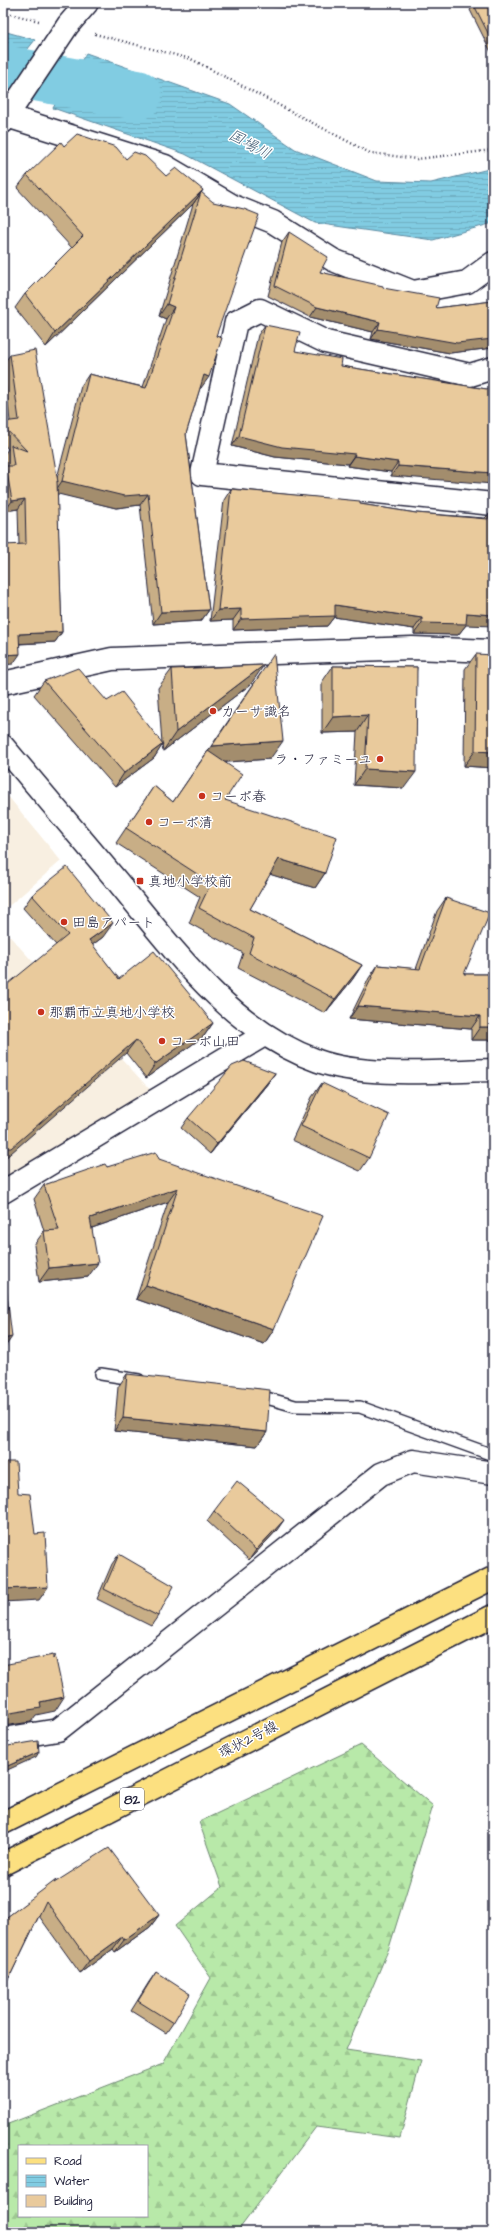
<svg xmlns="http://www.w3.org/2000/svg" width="496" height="2235" font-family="'Architects Daughter','Klee One',sans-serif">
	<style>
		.built { fill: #f8efe1 }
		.forest { fill: url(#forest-firs); stroke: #6d8672; fill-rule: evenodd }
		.water { fill: url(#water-rules); stroke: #5b889f }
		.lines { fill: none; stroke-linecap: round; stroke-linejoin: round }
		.river { stroke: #81cce2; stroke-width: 50 }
		.service-casing { stroke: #22223b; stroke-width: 14 }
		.minor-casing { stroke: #22223b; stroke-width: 25 }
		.tertiary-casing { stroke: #22223b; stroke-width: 25 }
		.primary-casing { stroke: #22223b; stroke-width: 25 }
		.path { stroke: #22223b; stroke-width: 2.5; stroke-dasharray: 1 3; stroke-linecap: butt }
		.service { stroke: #fff; stroke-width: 11 }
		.minor { stroke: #fff; stroke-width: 22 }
		.tertiary { stroke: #fff; stroke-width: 22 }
		.primary { stroke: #fce080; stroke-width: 22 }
		.wall { fill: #c8ae86; stroke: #22223b }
		.shaded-wall { fill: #a38d6d; stroke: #22223b }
		.building { fill: #e9ca9c; stroke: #22223b }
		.poi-dot { fill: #c8321e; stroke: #fff; stroke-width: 1.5 }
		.labels { text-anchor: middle; stroke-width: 3; stroke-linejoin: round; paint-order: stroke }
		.shield { fill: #fff; stroke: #646476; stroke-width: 1 }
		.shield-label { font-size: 13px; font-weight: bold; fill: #22223b }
		.poi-label { font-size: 14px; fill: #22223b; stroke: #fff; text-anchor: start }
		.street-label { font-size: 14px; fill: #22223b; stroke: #fff }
		.water-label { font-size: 15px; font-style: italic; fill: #435e75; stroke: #fff }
	</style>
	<defs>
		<pattern id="forest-firs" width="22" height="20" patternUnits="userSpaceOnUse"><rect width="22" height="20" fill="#b8e9a9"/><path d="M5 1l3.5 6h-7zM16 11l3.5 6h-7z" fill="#9ec892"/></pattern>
		<pattern id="water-rules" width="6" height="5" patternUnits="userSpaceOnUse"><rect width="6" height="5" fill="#81cce2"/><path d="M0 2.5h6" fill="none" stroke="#6fafc3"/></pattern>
	</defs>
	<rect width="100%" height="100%" fill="#fff"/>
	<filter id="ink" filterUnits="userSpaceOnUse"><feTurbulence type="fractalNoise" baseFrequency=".025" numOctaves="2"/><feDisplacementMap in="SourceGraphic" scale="8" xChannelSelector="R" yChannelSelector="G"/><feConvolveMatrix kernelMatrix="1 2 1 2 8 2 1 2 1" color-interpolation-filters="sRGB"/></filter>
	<g filter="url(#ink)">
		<path class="built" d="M3,790L61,861L3,911Z
			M3,929L154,1094L3,1179Z"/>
		<path class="forest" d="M361,1745L433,1806L389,1948L346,2050L421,2061L400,2138L316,2127L237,2232H3V2126L163,2064L211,1978L175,1926L222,1887L199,1822ZM19,2146H147V2216H19Z"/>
		<path class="water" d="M3,31L35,40L3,80Z
			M86,53L230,104L295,149L377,181L431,183L493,168V223L433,240L315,223L185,154L53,108Z"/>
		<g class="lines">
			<path class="river" d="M3,70L137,95"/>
			<g class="service-casing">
				<path id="service" d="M101,1374L139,1380
					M256,1395L295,1406L360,1407L493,1455"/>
			</g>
			<g class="minor-casing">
				<path id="minor" d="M7,116L165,166L233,206L273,222L333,260L413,292L467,282L493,263
					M3,122L68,25L87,3
					M493,368L470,375L326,342L260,310L236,322L202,474L493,504
					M3,683L112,659L412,648L493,651
					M3,1192L264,1035
					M3,1739L58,1730L381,1474L413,1461L493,1473"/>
			</g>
			<g class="tertiary-casing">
				<path id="tertiary" d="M3,746C41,791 79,836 117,881C173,949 231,1030 318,1061C365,1078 442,1071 493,1070"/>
			</g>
			<g class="primary-casing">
				<path id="primary" d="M3,1823L493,1578
					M3,1864L493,1616"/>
			</g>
			<path class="path" d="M3,12L39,21
				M95,34L191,59L370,153L417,159L493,150"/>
			<use href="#service" class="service"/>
			<use href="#minor" class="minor"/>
			<use href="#tertiary" class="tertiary"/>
			<use href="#primary" class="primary"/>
		</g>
		<path class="wall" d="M493,3V56L470,10L474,5Z
			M64,146L126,159L166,176L203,190L193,204L46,347L15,308L25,294L72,248L17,188L27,175Z
			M201,192L216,336L201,388H200L186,434L209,610L201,621L153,624L140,505L116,508L57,493L62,632L55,642L20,644L13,664L19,545L18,509L5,511L3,501V471L6,467L4,455L8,449L3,443V426L10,421L3,364L10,355L57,478L81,386L89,374L143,387L166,319L159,316L193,204Z
			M289,232L320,272L383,288L436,308L493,301V348L450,353L371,339L373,332L310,317L268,296L282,242Z
			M265,325L295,351L341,366L493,390L391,476V472L347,466L348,464L275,457L232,446L258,335Z
			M231,489L360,504L416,513L485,518L489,514H493L466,625L458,635L414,634V629L334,617L327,626L233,630V620L210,621L224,500Z
			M476,654L493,768L464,766L465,669Z
			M333,666L417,667L404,788L354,785L357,732L322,733V682Z
			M172,669L251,684L163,751L162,745L154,758L115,787L34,695L44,681L107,701L162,743L158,688Z
			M261,673L270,759L226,762L225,800L325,873L315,888L270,874L250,909L362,965L352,980L325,1013L238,968L243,953L189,923L200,897L116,843L154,786L173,802Z
			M32,895L103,937L92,945L119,979L213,1023L204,1036L146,1078L126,1053L56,945L23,908Z
			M446,898L464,974H493V1040H471V1029L349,1019L369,978L378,965L416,969L437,911Z
			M275,1073L268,1083L210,1154L181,1128L188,1118Z
			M322,1083L369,1158L360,1171L292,1140L312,1097Z
			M159,1159L274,1329L264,1344L136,1299L168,1202L92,1228L88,1277L39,1282L34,1245L44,1231L34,1199L44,1185L107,1167Z
			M127,1374L267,1432L257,1446L114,1431L118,1387Z
			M214,1511L277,1530L249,1560L207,1521Z
			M119,1554L158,1616L151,1626L97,1599L112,1564Z
			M54,1883L159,1915L150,1927L115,1952L113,1949L80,1973L39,1916L10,1976L3,1986V1920Z
			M156,1972L173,2023L166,2033L131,2011L149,1982Z"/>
		<path class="shaded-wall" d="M266,3H312L308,9L264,6Z
			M203,190L193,204L46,347L55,333Z
			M167,304L174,307L166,319L159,316Z
			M317,307L380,322L373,332L310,317Z
			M378,329L493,339V348L450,353L371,339Z
			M204,375L209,377L201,388L196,387Z
			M239,436L355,454L348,464L275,457L232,446Z
			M354,456L398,462L391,472L347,466Z
			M398,466L493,473V484L391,476Z
			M62,481L148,494L140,505L116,508L54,493Z
			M25,499L18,509L5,511L12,501Z
			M335,605L422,618L414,629L334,617L327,626L233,630L241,619Z
			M241,609L233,620L210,621L218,610Z
			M209,610L201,621L153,624L161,612Z
			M467,613L493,615V626L466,625L458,635L414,634L422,623Z
			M62,632L55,642L12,644L19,634Z
			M20,654L13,664L3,665V655Z
			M264,665L251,684L163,751L176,732Z
			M368,715L357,732L322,733L333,717Z
			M283,741L270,759L199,764L212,746Z
			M163,744L154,758L115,787L124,773Z
			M475,751L493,752V768L464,766Z
			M365,769L416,772L404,788L354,785Z
			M279,859L325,873L315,888L269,874Z
			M113,923L103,937L80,954L89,940Z
			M362,965L352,980L325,1013L335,999Z
			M358,1006L480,1016L471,1029L349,1019Z
			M213,1023L204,1036L146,1078L155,1064Z
			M480,1027H493V1040H471Z
			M136,1040L126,1053L3,1160V1148Z
			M275,1073L268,1083L210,1154L217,1144Z
			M178,1188L168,1202L80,1232L90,1218Z
			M98,1263L88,1277L39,1282L49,1268Z
			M146,1285L274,1329L264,1344L136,1299Z
			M12,1337L3,1350V1339Z
			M123,1418L267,1432L257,1446L114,1431Z
			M284,1520L277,1530L249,1560L256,1550Z
			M48,1587L39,1600L3,1602V1589Z
			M64,1697L55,1711L36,1715L31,1722L3,1726V1718L4,1716L10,1713L40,1702Z
			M39,1752L36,1757L3,1772V1768Z
			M159,1915L150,1927L115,1952L124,1940Z
			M122,1937L113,1949L80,1973L89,1961Z
			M10,1976L3,1986V1981Z"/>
		<path class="building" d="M484,3H493V43L474,5Z
			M77,134L116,147L126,159L134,152L145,156L166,176L176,168L203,190L55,333L25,294L83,236L27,175L61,142L64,146Z
			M201,192L213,202L244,209L259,215L216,336L222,338L209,377L204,375L186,434L209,610L161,612L148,494L124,496L62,481L89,374L146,388L174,307L167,304Z
			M289,232L328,257L320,272L383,286V288L439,298L436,308L493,301V339L457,343L378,329L380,322L317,307L275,286Z
			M265,325L300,332L295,351L342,359L341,366L493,390V473L398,466V462L354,456L355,454L282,447L239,436Z
			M35,350L58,482L57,481L62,632L19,634L20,654L3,655V545L26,544L25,499L12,501L6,466H14L11,445L27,451L3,426V422L19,420L10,355Z
			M231,489L360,501V504L416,513L488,519L489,514H493V615L467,613L466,624L422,623V618L335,605V616L241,619V609L218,610Z
			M274,654L283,741L212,746Z
			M476,654L493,655V752L475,751Z
			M264,665L176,732L172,669Z
			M333,666L417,667L416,772L365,769L368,715L333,717Z
			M78,668L107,701L122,692L163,744L124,773L44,681Z
			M208,751L242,774L225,800L337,837L325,873L279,859L250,909L362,965L335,999L249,953L254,938L199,908L211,883L126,828L154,786L173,802Z
			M67,867L113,923L89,940L119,979L154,951L213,1023L155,1064L136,1040L11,1148H3V988L68,935L32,895Z
			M446,898L490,913L464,974H493V1027H480V1016L358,1006L378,965L420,969Z
			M244,1061L275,1073L217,1144L188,1118L232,1066Z
			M322,1083L389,1115L369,1158L301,1126Z
			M156,1152L159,1159L323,1216L274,1329L146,1285L178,1188L90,1218L98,1263L49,1268L44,1231L59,1230L44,1185L105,1164L107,1167Z
			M6,1287L12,1337L3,1339V1288Z
			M127,1374L270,1390L267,1432L123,1418Z
			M3,1462H16L18,1493L30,1494L35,1534L45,1533L48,1587L3,1589Z
			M237,1481L284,1520L256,1550L214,1511Z
			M119,1554L174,1586L158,1616L104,1589Z
			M53,1655V1659L55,1655L64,1697L40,1702L41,1708L10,1713L4,1716L3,1719V1713L4,1712H3V1665Z
			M38,1741L39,1752L3,1768V1745L8,1746Z
			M109,1848L159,1915L124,1940L122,1937L89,1961L46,1901L10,1976L3,1981V1920L56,1880L54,1883Z
			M156,1972L190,1994L173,2023L138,2001Z"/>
	</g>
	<g class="poi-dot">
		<circle cx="213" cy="711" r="4"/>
		<circle cx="380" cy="759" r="4"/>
		<circle cx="202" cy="796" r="4"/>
		<circle cx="149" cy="822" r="4"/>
		<rect x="136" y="877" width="8" height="8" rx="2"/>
		<circle cx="64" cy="922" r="4"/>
		<circle cx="41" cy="1012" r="4"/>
		<circle cx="162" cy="1041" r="4"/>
	</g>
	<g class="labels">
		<rect class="shield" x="120" y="1788" width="24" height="22" rx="3"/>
		<g class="shield-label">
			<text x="132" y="1804">82</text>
		</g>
		<g class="poi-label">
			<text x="221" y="716">カーサ識名</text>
			<text x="372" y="764" text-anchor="end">ラ・ファミーユ</text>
			<text x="210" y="801">コーポ春</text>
			<text x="157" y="827">コーポ清</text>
			<text x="148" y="886">真地小学校前</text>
			<text x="72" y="927">田島アパート</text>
			<text x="49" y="1017">那覇市立真地小学校</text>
			<text x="170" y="1046">コーポ山田</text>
		</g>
		<g class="street-label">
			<text transform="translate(248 1739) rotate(-27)" y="5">環状2号線</text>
		</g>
		<g class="water-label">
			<text transform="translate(250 144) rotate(28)" y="5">国場川</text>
		</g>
	</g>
	<rect width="496" height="2235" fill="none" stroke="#fff" stroke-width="16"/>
	<rect x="8" y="8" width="480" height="2219" fill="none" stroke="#22223b" stroke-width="1.5" filter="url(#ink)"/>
	<rect x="18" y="2145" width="130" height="72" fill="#ffffff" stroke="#a7a7b1"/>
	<rect x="26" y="2158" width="20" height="6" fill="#fce080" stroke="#a7a7b1"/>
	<text x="54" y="2165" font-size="12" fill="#22223b">Road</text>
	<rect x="26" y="2175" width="20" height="12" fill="url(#water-rules)" stroke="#a7a7b1"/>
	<text x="54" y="2185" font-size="12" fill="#22223b">Water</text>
	<rect x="26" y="2195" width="20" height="12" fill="#e9ca9c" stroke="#a7a7b1"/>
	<text x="54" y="2205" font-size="12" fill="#22223b">Building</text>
</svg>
